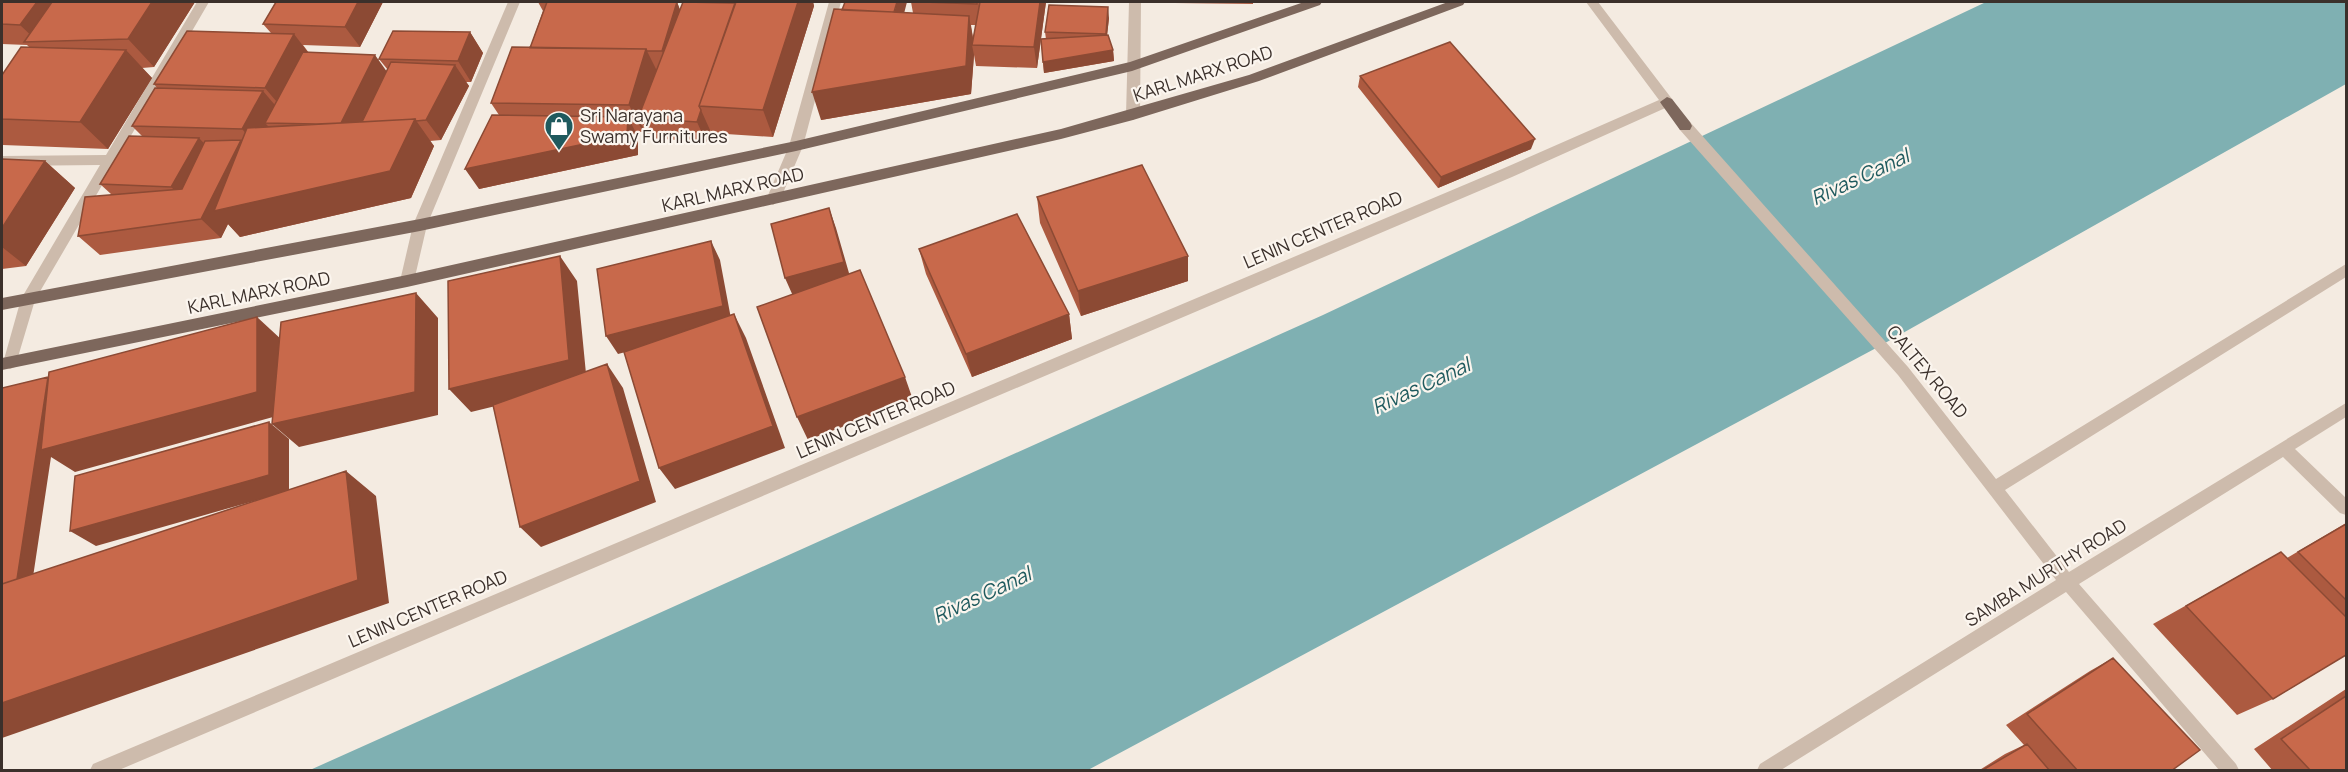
<svg xmlns="http://www.w3.org/2000/svg" width="2348" height="772" font-family="Manrope,sans-serif">
	<style>
		.water { fill: #7fb0b2 }
		.lines { fill: none; stroke-linecap: round; stroke-linejoin: round }
		.minor { fill: #cdbbac; fill-rule: evenodd }
		.major { fill: #7d675c; fill-rule: evenodd }
		.wall { fill: #ac5a40; fill-rule: evenodd }
		.shaded-wall { fill: #8c4a34 }
		.building { fill: #c8694b; stroke: #8c4a34; stroke-width: 1.5 }
		.labels { text-anchor: middle; stroke-width: 4.5; stroke-linejoin: round; paint-order: stroke }
		.street-label { font-size: 18px; fill: #3b302b; stroke: #fbf5ee }
		.poi-label { font-size: 18px; fill: #3b302b; stroke: #fbf5ee; text-anchor: start }
		.water-label { font-size: 20px; font-style: italic; fill: #1f5a5e; stroke: #fbf5ee }
	</style>
	<rect width="100%" height="100%" fill="#f4ebe1"/>
	<path class="water" d="M1986,2H2346V84L1878,347L1088,770H310L1323,315Z"/>
	<g class="lines">
		<path class="minor" d="M197,2H209L35,300L15,367L10,369L5,367L3,363L21,299L100,165L2,166V156L106,155Z
			M508,2H520L427,225L414,281L412,285H402L400,281L413,225Z
			M829,2H841L803,146L780,200L773,205L766,200L789,146Z
			M1129,2H1141L1140,115L1133,120L1126,115Z
			M1586,2H1598L1672,99L1674,102L1672,105L1512,177L119,770H90L93,764L1502,169L1659,100Z
			M1685,121L1690,122L1908,367L1996,479L2346,264V277L2005,490L2069,572L2346,403V417L2295,449L2346,498V515L2340,513L2283,457L2079,584L2236,764L2239,770H2219L2066,592L1781,770H1757L1760,764L2056,580L1898,375L1680,130L1678,126Z"/>
		<path class="major" d="M1304,2H1322L1320,5L1132,71L796,151L420,231L2,310V298L420,219L796,141L1130,62Z
			M1448,2H1465L1463,5L1259,81L1133,120L1061,139L407,287L2,370V358L407,275L1061,129L1249,75Z
			M1667,97L1672,99L1690,122L1692,126L1690,130H1680L1662,105L1660,102Z"/>
	</g>
	<path class="wall" d="M2,2H195L154,67L142,68L152,78L108,149L3,145L2,144V75L29,47L27,45L2,44Z
		M276,2H383L360,47L303,45L309,53L387,72L388,70L379,59L470,32L483,53L471,82H466L469,86L441,140L430,141L434,146L411,198L240,237L228,224L221,238L100,255L78,236L111,194L100,184L142,136L132,126L157,88L154,84L271,33L263,24Z
		M538,2H677L680,10L735,3L736,2H813L814,6L773,137L711,133L710,130L706,142L649,138L644,129L643,132H636L638,137V155L479,189L499,115L491,103L530,48L543,11Z
		M911,2H1046L1037,68L976,66L974,55L971,94L821,120L842,10L913,13ZM971,25H976L973,38Z
		M1175,2H1253V4L1175,3Z
		M1109,18L1107,35L1113,50L1114,61L1044,73L1043,62L1046,39L1045,32Z
		M1360,76L1531,149L1438,188L1358,87Z
		M2,159L45,161L75,188L26,266L2,269Z
		M1037,197L1188,281L1081,316L1040,223Z
		M919,249L1069,314L1072,339L972,377L926,274Z
		M2346,523V655L2273,699L2237,715L2153,624L2281,552L2287,558Z
		M2113,658L2171,771H1978L2005,754L2024,745L2006,725L2090,671Z
		M2346,689V771H2273L2254,749Z"/>
	<path class="shaded-wall" d="M37,2H71L37,41L20,25Z
		M152,2H195L154,67L128,39Z
		M358,2H383L360,47L345,27Z
		M677,2L685,23L671,72L662,51Z
		M798,2H813L814,6L773,137L763,110Z
		M897,2H907L898,37L893,16Z
		M1040,2H1046L1037,68L1034,47Z
		M1108,7L1109,18L1106,45V34Z
		M969,16L974,44L972,45L974,55L971,94L821,120L812,92Z
		M470,32L483,53L471,82L458,61Z
		M294,34L310,55L282,108L265,88Z
		M646,49L660,77L638,118L644,129L643,132L629,105Z
		M126,50L152,78L108,149L80,122Z
		M1113,50L1114,61L1044,73L1043,62Z
		M375,55L390,76L367,122L340,125Z
		M455,65L469,86L441,140L426,120Z
		M263,91L280,111L265,123L271,129L260,149L242,129Z
		M701,110L710,130L706,142L697,122Z
		M628,117L638,137V155L479,189L465,169Z
		M415,119L434,146L411,198L240,237L228,224L221,238L201,219L241,140L259,160Z
		M199,138L218,158L191,206L171,187Z
		M1535,139L1531,149L1438,188L1441,177Z
		M45,161L75,188L26,266L2,247V228Z
		M829,208L836,228L851,280L793,296L785,278Z
		M711,241L720,260L732,324L618,354L606,336Z
		M560,256L577,281L587,384L471,412L449,389Z
		M1188,256V281L1081,316L1078,291Z
		M416,293L438,318V415L299,447L272,424Z
		M734,314L746,338L785,448L675,489L659,468Z
		M1069,314L1072,339L972,377L966,354Z
		M257,317L283,341L284,414L75,472L51,457L30,597L2,607L49,377Z
		M607,364L623,388L656,502L541,547L520,527Z
		M905,377L913,400L808,440L797,417Z
		M269,422L289,439V491L96,546L70,531Z
		M346,471L376,496L389,603L2,738V703Z"/>
	<path class="building" d="M2,2H37L20,25L2,24Z
		M52,2H152L128,39L24,42Z
		M276,2H358L345,27L263,24Z
		M547,2H677L662,51H647L646,49L530,48Z
		M683,2L735,3L699,106L701,110L697,122L638,118Z
		M736,2H798L763,110L699,106Z
		M845,2H897L894,12L842,10Z
		M923,2H977V4Z
		M980,2H1040L1034,47L972,45Z
		M1049,5L1108,7L1106,34L1045,32Z
		M834,9L969,16L966,66L812,92Z
		M187,31L294,34L265,88L154,84Z
		M393,31L470,32L458,61L379,59Z
		M1108,35L1113,50L1043,62L1041,39Z
		M1450,42L1535,139L1441,177L1360,76Z
		M21,47L126,50L80,122L2,119V75Z
		M512,47L646,49L629,105L491,103Z
		M303,52L375,55L341,123L316,124L265,123Z
		M391,62L455,65L426,120L416,121L415,119L362,122Z
		M155,88L263,91L242,129L132,126Z
		M492,115L628,117L627,135L465,169Z
		M415,119L390,171L214,211L247,128Z
		M129,136L199,138L171,187L100,184Z
		M241,140L201,219L78,236L85,197L182,189L205,141Z
		M2,159L45,161L2,228Z
		M1142,165L1188,256L1078,291L1037,197Z
		M829,208L844,262L785,278L771,224Z
		M1017,214L1069,314L966,354L919,249Z
		M711,241L723,306L606,336L597,269Z
		M560,256L569,360L449,389L448,281Z
		M860,270L905,377L797,417L757,307Z
		M416,293L415,392L272,424L281,322Z
		M734,314L773,426L659,468L624,352Z
		M257,317V392L41,450L49,372Z
		M607,364L640,481L520,527L493,405Z
		M48,377L17,579L2,584V388Z
		M269,422V475L70,531L75,476Z
		M346,471L358,580L2,703V584Z
		M2346,524V600L2298,552Z
		M2281,552L2346,617V655L2273,699L2186,606Z
		M2113,658L2200,750L2171,771H2078L2027,714Z
		M2346,696V771H2311L2281,739Z
		M2027,744L2050,771H1981Z"/>
	<defs>
		<g id="shop-pin" transform="scale(1.5)"><path d="M0 17L-7.5 6A9.5 9.5 0 1 1 7.5 6Z" fill="#1f5a5e" stroke="#fbf5ee"/><path d="M-5-2.5h2.3a2.7 3.5 0 0 1 5.4 0H5L5.5 6h-11ZM-1.5-2.5h3a1.5 2.3 0 0 0-3 0Z" fill="#fff"/></g>
	</defs>
	<g fill-rule="evenodd">
		<use href="#shop-pin" x="559" y="126"/>
	</g>
	<g class="labels">
		<g class="street-label">
			<text transform="translate(1203 74) rotate(-18)" y="6">KARL MARX ROAD</text>
			<text transform="translate(733 190) rotate(-13)" y="6">KARL MARX ROAD</text>
			<text transform="translate(1323 230) rotate(-23)" y="6">LENIN CENTER ROAD</text>
			<text transform="translate(259 293) rotate(-12)" y="6">KARL MARX ROAD</text>
			<text transform="translate(1927 372) rotate(50)" y="6">CALTEX ROAD</text>
			<text transform="translate(876 420) rotate(-23)" y="6">LENIN CENTER ROAD</text>
			<text transform="translate(2046 573) rotate(-32)" y="6">SAMBA MURTHY ROAD</text>
			<text transform="translate(428 609) rotate(-23)" y="6">LENIN CENTER ROAD</text>
		</g>
		<g class="poi-label">
			<text x="580" y="122">Sri Narayana<tspan x="580" dy="21">Swamy Furnitures</tspan></text>
		</g>
		<g class="water-label">
			<text transform="translate(1860 177) rotate(-25)" y="7">Rivas Canal</text>
			<text transform="translate(1421 386) rotate(-25)" y="7">Rivas Canal</text>
			<text transform="translate(982 595) rotate(-25)" y="7">Rivas Canal</text>
		</g>
	</g>
	<rect width="2348" height="772" fill="none" stroke="#3b302b" stroke-width="6"/>
</svg>
